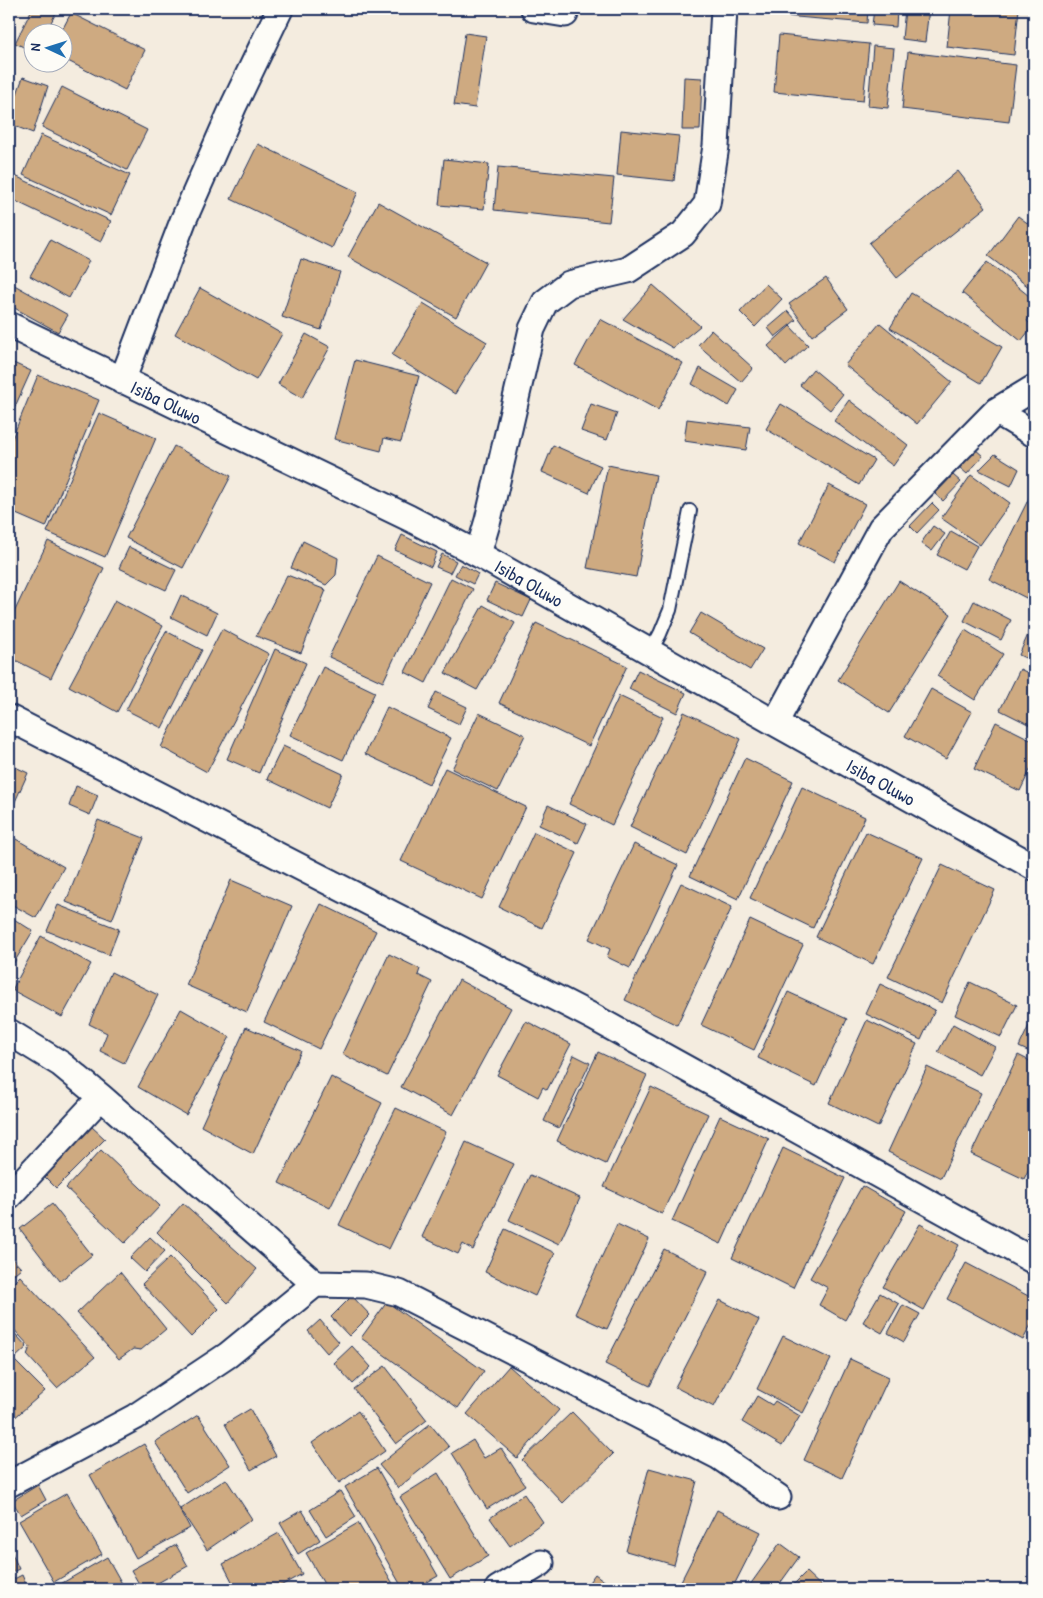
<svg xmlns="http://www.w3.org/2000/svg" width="1043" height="1598" font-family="'Patrick Hand',sans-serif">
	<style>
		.building { fill: #ceaa81; stroke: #1b2f5e }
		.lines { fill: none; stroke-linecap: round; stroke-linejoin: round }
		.lane-casing { stroke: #1b2f5e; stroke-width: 16 }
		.street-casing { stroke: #1b2f5e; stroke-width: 29 }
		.lane { stroke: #fdfcf7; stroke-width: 12 }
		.street { stroke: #fdfcf7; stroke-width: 25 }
		.labels { text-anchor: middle; stroke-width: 4; stroke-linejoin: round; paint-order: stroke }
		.street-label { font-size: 19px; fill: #1b2f5e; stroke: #fdfcf7 }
	</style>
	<rect width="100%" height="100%" fill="#f4ecdf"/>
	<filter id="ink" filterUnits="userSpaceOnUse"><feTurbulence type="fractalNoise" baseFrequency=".02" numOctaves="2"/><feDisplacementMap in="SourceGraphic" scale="10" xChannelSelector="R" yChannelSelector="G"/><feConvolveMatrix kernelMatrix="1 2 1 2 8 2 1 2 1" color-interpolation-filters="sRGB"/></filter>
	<g filter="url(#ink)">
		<path class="building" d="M32,9H58L46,32H32V51L15,43Z
			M774,9H868L867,23L773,15Z
			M874,9H897L896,27L872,25Z
			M905,9H929L925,42L902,39Z
			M951,9H1019L1014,55L947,47Z
			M71,13L145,50L125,90L62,58V32H61Z
			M465,33L486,36L475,108L454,105Z
			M779,35L869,44L863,101L774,92Z
			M873,46L894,48L888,108L868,106Z
			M908,52L1016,65L1009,122L902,109Z
			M23,77L48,86L33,133L9,124V117Z
			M684,77L702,78L700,130H682Z
			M62,87L147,130L127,170L42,127Z
			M621,130L679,136L674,181L617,175Z
			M41,135L130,175L111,215L23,175Z
			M258,144L358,192L332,248L231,199Z
			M444,159L489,164L484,209L439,205Z
			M498,167L614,178L609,222L494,210Z
			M958,171L986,207L897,278L869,243Z
			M11,174L111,221L101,242L9,198V179Z
			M378,202L486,262L456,317L348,257Z
			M1018,216L1034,228V291L988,256Z
			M50,240L89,261L69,298L30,276Z
			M301,259L340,272L321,330L282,317Z
			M987,262L1034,300V312L1027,321L1033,326L1021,341L962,293Z
			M826,278L848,309L812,336L789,304Z
			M9,282L68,315L58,332L9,305Z
			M766,284L782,299L755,327L740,312Z
			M653,285L700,326L673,348L623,319Z
			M200,288L282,334L256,380L175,334Z
			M911,293L1002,347L981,383L890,328Z
			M423,303L487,342L455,394L392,355Z
			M788,311L796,320L775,337L768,328Z
			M600,319L683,363L658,410L575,365Z
			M880,323L952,382L917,424L845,365Z
			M790,326L808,345L786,366L768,346Z
			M711,330L753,368L741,382L698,345Z
			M306,334L330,347L302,398L278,384Z
			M355,360L419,376L401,442L384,438L381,451L334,439Z
			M9,361L31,371L9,420Z
			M700,368L738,390L729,406L692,384Z
			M813,369L843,394L830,410L800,385Z
			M38,375L99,400L46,527L9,511V446Z
			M849,400L908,445L893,466L834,421Z
			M591,404L617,413L607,440L581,431Z
			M781,404L874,460L859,485L766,429Z
			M99,413L156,438L105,557L47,532Z
			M687,419L750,427L746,450L684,441Z
			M553,445L601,466L589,493L542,472Z
			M174,446L231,476L183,568L126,538Z
			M975,449L983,456L967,474L959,467Z
			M995,454L1019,469L1011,486L979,470Z
			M608,465L656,475L636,577L587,568Z
			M953,475L961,482L943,501L935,494Z
			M971,475L1010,503L980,545L941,518Z
			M829,485L865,504L835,562L799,543Z
			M1034,488V602L989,579Z
			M932,503L939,510L917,533L910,526Z
			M933,526L945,534L932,551L921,543Z
			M9,529L13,532L9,541Z
			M951,531L977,546L964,569L937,555Z
			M402,535L437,552L431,567L395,550Z
			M48,541L104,568L51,678L9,657V623Z
			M303,541L338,558L336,575L326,585L291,568Z
			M129,547L176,570L166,590L119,568Z
			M442,554L456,561L450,573L436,567Z
			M377,556L430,582L383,682L329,657Z
			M461,564L478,574L473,584L455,575Z
			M287,575L326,590L301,653L256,636Z
			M451,578L473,589L426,683L405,672Z
			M899,581L951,614L889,713L838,680Z
			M495,583L531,600L523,617L487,600Z
			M181,595L217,613L207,635L171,617Z
			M115,600L163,626L117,712L69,686Z
			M974,601L1011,620L1001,640L964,621Z
			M483,605L515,623L477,690L445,673Z
			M701,613L763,649L750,670L689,633Z
			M536,623L627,666L589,746L499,703Z
			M222,629L269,654L207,772L161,747Z
			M965,630L1003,654L975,700L937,676Z
			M1030,630L1034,632V662L1019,655Z
			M166,631L202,650L162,728L126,710Z
			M275,649L306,663L259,773L227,759Z
			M323,667L375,692L343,760L290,735Z
			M1020,669L1034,676V727L1000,710Z
			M638,670L686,693L677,713L629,689Z
			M931,689L972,712L946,759L905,736Z
			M436,692L467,707L459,724L428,709Z
			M619,696L663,717L612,825L569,804Z
			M387,707L451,738L429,784L365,754Z
			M684,712L741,739L687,855L630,827Z
			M479,713L525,735L498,791L452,769Z
			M996,722L1034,741V762L1020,791L974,769Z
			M283,746L343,774L327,808L267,779Z
			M745,758L793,781L738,899L690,876Z
			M9,764L28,773L9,815Z
			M445,768L526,807L482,899L401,861Z
			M76,786L98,795L90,815L69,806Z
			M802,787L865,817L813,928L750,898Z
			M548,805L587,824L578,843L539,825Z
			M98,820L144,838L112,920L66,902Z
			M534,832L577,853L542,928L499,907Z
			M866,832L923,858L873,964L816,937Z
			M9,835L64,867L36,918L9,903Z
			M634,844L678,865L630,968L607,957L610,949L589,939Z
			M942,865L995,890L942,1003L888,977Z
			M231,880L292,906L247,1012L186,985Z
			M681,883L732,907L677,1025L625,1000Z
			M1034,901V919L1028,916Z
			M321,904L376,931L319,1049L264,1022Z
			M58,905L119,929L109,955L47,931Z
			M9,916L33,931L9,971Z
			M750,920L803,945L754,1050L701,1025Z
			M41,936L91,964L62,1017L12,990Z
			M389,954L420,969L418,975L432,982L387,1076L342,1054Z
			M111,972L158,995L124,1063L100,1051L107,1033L89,1024Z
			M459,980L511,1008L453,1115L401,1087Z
			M970,982L1017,1005L1001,1037L955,1015Z
			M880,984L935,1010L921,1040L866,1014Z
			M788,992L847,1019L816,1086L758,1058Z
			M181,1009L230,1037L186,1115L138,1087Z
			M1034,1015V1054L1019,1047Z
			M867,1020L917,1044L878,1127L829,1103Z
			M526,1021L571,1044L547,1090L543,1087L538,1097L497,1075Z
			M953,1024L995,1047L980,1075L938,1052Z
			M246,1027L301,1051L253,1154L201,1126Z
			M598,1052L647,1075L606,1164L557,1141Z
			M574,1055L590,1063L559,1128L544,1121Z
			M1018,1055L1034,1063V1158L1024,1179L971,1154Z
			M927,1067L981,1093L941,1178L888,1152Z
			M331,1077L382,1103L330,1208L279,1183Z
			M651,1087L708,1114L662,1214L604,1187Z
			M396,1108L446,1132L389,1249L339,1225Z
			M720,1116L769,1139L721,1244L672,1221Z
			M91,1126L105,1139L56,1188L43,1175Z
			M466,1142L514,1164L473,1250L463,1244L458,1254L422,1237Z
			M783,1148L845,1178L793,1288L732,1258Z
			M101,1150L160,1206L125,1243L66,1188Z
			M530,1175L580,1198L559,1244L509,1220Z
			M862,1186L906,1211L845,1320L819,1305L828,1288L810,1278Z
			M183,1203L257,1269L228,1303L157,1232Z
			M52,1204L92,1255L60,1281L20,1229Z
			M617,1224L649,1239L607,1329L575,1314Z
			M920,1224L959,1245L924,1310L883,1287Z
			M505,1229L555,1253L535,1296L485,1272Z
			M150,1237L165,1251L145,1272L130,1258Z
			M664,1249L708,1271L650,1386L605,1364Z
			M9,1255L21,1268L9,1278Z
			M170,1257L219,1309L191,1337L142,1284Z
			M966,1263L1034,1299V1319L1023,1340L947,1299Z
			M120,1272L166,1329L141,1350L133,1349L119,1359L77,1313Z
			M20,1276L95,1357L57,1388L27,1355L30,1347L9,1324V1287Z
			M880,1293L899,1304L882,1333L863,1322Z
			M352,1296L370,1315L349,1336L331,1317Z
			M720,1300L759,1320L714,1407L675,1387Z
			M387,1302L484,1371L458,1408L361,1338Z
			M903,1305L920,1314L904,1342L888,1333Z
			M320,1320L339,1342L327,1353L308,1331Z
			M9,1327L27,1347L15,1358L9,1352Z
			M783,1336L831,1359L803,1413L757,1389Z
			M352,1346L371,1367L353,1384L334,1363Z
			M9,1355L45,1391L12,1420L9,1417Z
			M850,1359L889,1377L842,1478L804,1460Z
			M385,1366L427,1420L396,1444L354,1389Z
			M509,1366L559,1410L517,1458L467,1414Z
			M757,1396L772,1405L775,1401L800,1416L782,1446L742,1422Z
			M250,1409L276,1456L251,1470L225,1424Z
			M358,1411L385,1451L339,1483L312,1443Z
			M572,1412L613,1454L563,1503L522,1460Z
			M198,1415L230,1465L187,1493L155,1442Z
			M430,1424L449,1447L398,1488L379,1465Z
			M473,1440L484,1458L501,1448L525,1485L487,1509L452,1453Z
			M144,1444L190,1528L136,1558L90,1475Z
			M377,1468L438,1576L415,1589H403L345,1487Z
			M649,1468L697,1481L674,1565L626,1551Z
			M438,1473L488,1556L450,1579L400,1497Z
			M226,1479L252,1519L207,1550L180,1509Z
			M38,1485L46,1500L21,1515L12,1501Z
			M340,1491L356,1517L326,1536L310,1510Z
			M67,1493L102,1554L54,1582L19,1521Z
			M524,1494L543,1522L510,1546L490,1518Z
			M302,1510L320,1540L298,1554L280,1523Z
			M717,1510L761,1532L732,1589H684L678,1587Z
			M358,1523L396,1589H327L306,1553Z
			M279,1533L302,1574L275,1589H236L223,1564Z
			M780,1543L799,1557L776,1589H747Z
			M176,1545L188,1566L147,1589H142L131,1570Z
			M9,1547L19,1569L10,1573L12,1580L22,1575L28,1589H9Z
			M107,1557L125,1589H52Z
			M806,1572L824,1589H789Z
			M595,1574L615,1589H584Z
			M203,1583L206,1589H193Z"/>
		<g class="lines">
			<g class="lane-casing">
				<path id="lane" d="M650,652L660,634L670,610L690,511"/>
			</g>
			<g class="street-casing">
				<path id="street" d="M534,9L565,14
					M9,325L409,518L478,554L775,723L1034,867
					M122,381L183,221L234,105L280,9
					M996,411L1034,434
					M478,554L488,520L532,329L545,302L569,284L628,270L683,234L707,204L716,146L724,9
					M9,718L593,1017L1034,1261
					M775,723L881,528L996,411L1034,388
					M9,1032L61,1064L101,1097L315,1284L366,1285L399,1293L718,1456L778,1497
					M9,1196L101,1097
					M9,1484L135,1417L228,1355L315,1284
					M498,1589L541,1563"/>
			</g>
			<use href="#lane" class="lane"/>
			<use href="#street" class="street"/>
		</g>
	</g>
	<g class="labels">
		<g class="street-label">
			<text transform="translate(166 402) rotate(26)" y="7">Isiba Oluwo</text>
			<text transform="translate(529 583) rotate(30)" y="7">Isiba Oluwo</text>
			<text transform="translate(881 782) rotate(29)" y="7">Isiba Oluwo</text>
		</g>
	</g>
	<rect width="1043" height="1598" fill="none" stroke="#fdfcf7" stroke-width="30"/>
	<rect x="15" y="15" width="1013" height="1568" fill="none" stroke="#1b2f5e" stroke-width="2" filter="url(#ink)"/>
	<g transform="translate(48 48) rotate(274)"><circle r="24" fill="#fdfcf7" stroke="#a3aaba"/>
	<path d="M0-4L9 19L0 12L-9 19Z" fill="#1f6fb2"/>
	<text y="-8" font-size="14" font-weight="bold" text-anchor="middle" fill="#1b2f5e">N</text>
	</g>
</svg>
